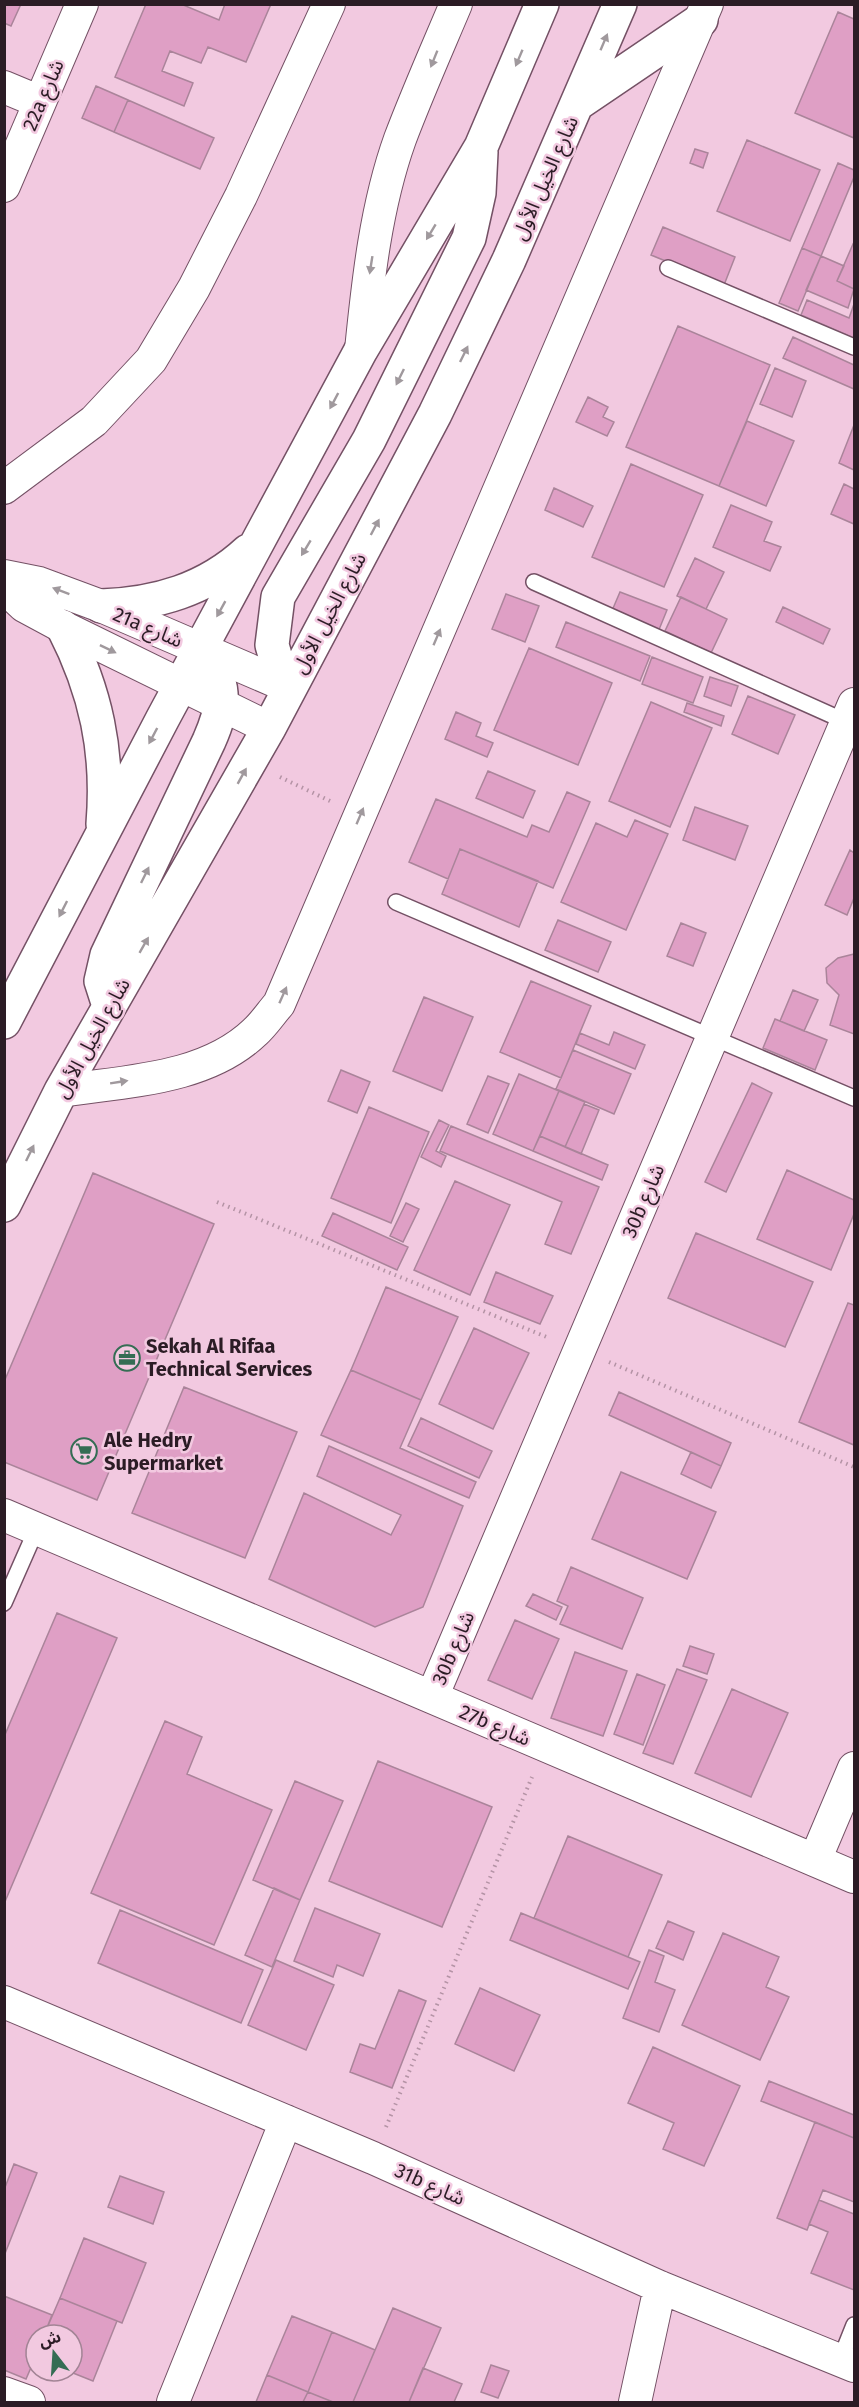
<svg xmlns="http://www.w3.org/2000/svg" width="859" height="2407" font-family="'Fira Sans','Noto Sans Arabic',sans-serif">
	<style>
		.building { fill: #df9fc5; stroke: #aa849a; stroke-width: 1.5 }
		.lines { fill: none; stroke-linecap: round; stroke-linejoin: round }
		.service-casing { stroke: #745165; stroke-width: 18 }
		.minor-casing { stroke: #745165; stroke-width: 34 }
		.secondary-casing { stroke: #745165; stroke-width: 36 }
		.path { stroke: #b493a5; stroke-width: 4; stroke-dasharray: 1.5 4.5; stroke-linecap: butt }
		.service { stroke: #fff; stroke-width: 15 }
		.minor { stroke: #fff; stroke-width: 32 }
		.secondary { stroke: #fff; stroke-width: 33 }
		.oneway { fill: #a0999d }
		.labels { text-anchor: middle; stroke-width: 5; stroke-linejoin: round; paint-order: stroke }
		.street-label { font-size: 20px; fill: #2b1c25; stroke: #f2c9e0 }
		.poi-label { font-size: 20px; font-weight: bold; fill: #2b1c25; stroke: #f2c9e0; text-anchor: start }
	</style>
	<rect width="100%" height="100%" fill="#f2c9e0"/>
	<path class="building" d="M4,4H21L11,26L4,23Z
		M146,4H181L219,20L225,4H271L246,62L208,47L201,63L170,51L162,71L193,83L184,106L115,77Z
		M838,12L854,19V138L795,113Z
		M96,86L128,100L114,132L82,118Z
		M128,100L214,138L200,169L114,132Z
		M747,140L820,170L790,241L717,211Z
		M695,149L708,153L703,168L690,163Z
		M838,163L854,170V177L821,256L802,248Z
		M663,227L735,257L724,285L651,255Z
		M853,244L854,245V289L837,281Z
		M802,248L821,256L798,311L779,303Z
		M821,256L844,266L837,281L854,289L848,308L806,290Z
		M807,300L849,318L854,304V338L801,315Z
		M678,326L770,365L719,486L626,447Z
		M793,337L854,365V389L783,358Z
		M775,368L806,381L792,417L760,404Z
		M588,397L608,407L603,417L614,422L607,436L576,422Z
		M747,421L794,441L766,506L719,486Z
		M854,425V470L839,463Z
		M631,464L703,495L664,587L592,557Z
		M844,484L854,489V524L831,514Z
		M554,488L593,506L583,527L545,510Z
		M731,505L772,522L764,541L781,547L770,571L713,547Z
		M695,558L724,572L706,609L677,596Z
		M620,592L667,610L658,632L611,613Z
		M506,594L539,606L525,642L492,629Z
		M681,597L727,619L711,653L665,631Z
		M783,607L830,629L823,644L776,622Z
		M566,622L650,656L640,681L556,647Z
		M529,648L612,683L578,765L494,730Z
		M652,657L703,677L693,703L642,684Z
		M710,677L738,686L731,706L704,696Z
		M748,696L795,715L778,754L732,734Z
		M651,702L712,728L670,827L609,801Z
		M687,703L724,716L721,726L684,712Z
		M456,712L481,723L476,736L493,743L487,757L445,739Z
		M488,771L535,791L523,818L476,798Z
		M567,792L590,802L553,888L460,849L448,879L409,862L436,799L527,837L532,825L549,832Z
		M695,807L748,826L735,860L683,840Z
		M635,820L668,834L626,930L561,902L596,823L627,837Z
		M460,849L538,881L519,927L442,894Z
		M850,850L854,853V898L847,915L825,905Z
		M558,920L611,942L598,972L545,950Z
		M681,923L706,933L693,966L667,956Z
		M854,954V1034L830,1025L839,995L827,983L826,968L838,958Z
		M531,981L591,1006L561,1078L500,1052Z
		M793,990L818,1000L804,1031L780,1021Z
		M424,997L473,1017L442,1091L393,1071Z
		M775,1019L827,1040L815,1070L763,1048Z
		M614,1032L645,1045L635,1069L576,1044L580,1033L609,1045Z
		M573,1050L631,1074L614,1114L556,1089Z
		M341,1070L370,1082L357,1113L328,1101Z
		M519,1074L559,1091L533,1151L493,1134Z
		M488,1076L509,1084L488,1133L467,1124Z
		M752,1083L772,1093L726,1192L705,1182Z
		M559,1091L585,1102L565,1147L540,1136Z
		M584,1104L599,1110L581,1154L565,1147Z
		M369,1107L429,1132L391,1223L331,1198Z
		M439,1120L449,1125L436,1151L446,1156L441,1167L421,1157Z
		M451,1126L599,1187L571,1254L545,1244L562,1202L440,1151Z
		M540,1136L608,1165L602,1180L533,1151Z
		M787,1170L854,1200V1214L831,1270L757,1239Z
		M93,1173L214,1224L97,1500L4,1462V1382Z
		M455,1181L510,1205L470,1295L414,1270Z
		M406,1203L419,1209L403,1242L390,1236Z
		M333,1213L408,1247L397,1270L322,1236Z
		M696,1233L813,1282L785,1347L668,1298Z
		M496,1272L553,1296L540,1324L484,1302Z
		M386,1287L458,1317L421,1400L351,1370Z
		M848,1303L854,1305V1445L799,1422Z
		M474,1328L529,1353L493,1429L439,1404Z
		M351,1370L421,1400L400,1448L476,1482L469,1498L321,1435Z
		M184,1387L297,1432L245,1558L132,1513Z
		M619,1392L731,1443L721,1466L609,1415Z
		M421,1418L492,1451L479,1478L408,1446Z
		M329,1446L463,1506L423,1607L375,1627L269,1579L304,1493L391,1535L401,1515L317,1476Z
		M691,1452L721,1466L711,1488L681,1474Z
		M621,1472L716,1512L687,1579L592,1539Z
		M571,1567L643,1598L622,1649L560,1624L568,1606L557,1601Z
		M533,1594L562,1607L556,1620L526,1606Z
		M57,1613L117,1638L4,1904V1737Z
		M515,1620L559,1639L532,1699L488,1680Z
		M690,1646L714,1654L707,1674L683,1666Z
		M575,1652L627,1671L603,1736L551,1718Z
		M677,1669L707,1680L673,1764L643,1753Z
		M637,1674L665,1685L643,1745L614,1734Z
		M732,1689L788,1713L751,1797L695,1773Z
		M165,1721L202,1737L187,1774L272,1810L214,1945L91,1893Z
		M378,1761L492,1807L442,1927L329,1881Z
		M295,1781L343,1801L300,1900L253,1880Z
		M568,1836L662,1875L628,1957L534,1918Z
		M274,1888L300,1900L272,1967L245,1955Z
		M315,1908L380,1934L363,1976L337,1965L333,1977L294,1961Z
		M120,1910L263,1970L241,2023L98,1963Z
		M521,1913L640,1962L628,1989L510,1940Z
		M668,1921L694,1932L683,1960L656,1948Z
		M723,1933L779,1957L766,1987L789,1997L760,2060L682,2025Z
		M649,1950L664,1956L655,1982L675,1990L659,2032L623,2018Z
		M276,1960L334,1985L306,2050L248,2025Z
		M480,1988L540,2015L514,2071L455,2044Z
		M399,1990L426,2001L392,2088L350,2072L360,2044L375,2049Z
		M653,2047L740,2086L704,2166L663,2149L674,2123L628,2103Z
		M769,2081L854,2115V2138L761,2101Z
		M815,2122L854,2138V2202L823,2190L807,2230L777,2218Z
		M14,2164L37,2173L4,2256V2190Z
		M120,2176L164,2192L153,2224L108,2207Z
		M819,2200L854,2214V2290L811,2273L828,2232L809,2224Z
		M84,2238L146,2263L122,2323L60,2298Z
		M4,2296L52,2315L44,2335H36V2356L26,2379L4,2370Z
		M60,2298L117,2321L93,2381L68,2371H72V2335H44Z
		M393,2308L441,2328L409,2402H353Z
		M292,2316L332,2332L308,2392L267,2375Z
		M332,2332L375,2350L353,2402H333L308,2392Z
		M491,2365L509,2371L498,2398L481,2392Z
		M423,2368L462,2384L454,2402H409Z
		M267,2375L308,2392L303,2402H256Z
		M308,2392L333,2402H303Z"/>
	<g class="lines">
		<g class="service-casing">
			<path id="service" d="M668,268L854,347
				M534,582L849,723
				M396,902L854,1098
				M4,1603L37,1528
				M840,2360L854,2325"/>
		</g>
		<g class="minor-casing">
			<path id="minor" d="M4,87L40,102
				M4,186L82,4
				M361,350C368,280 376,206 400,139C417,94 437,49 456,4
				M4,488L94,421L151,360L194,288L241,196L329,4
				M4,576L39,583L101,606L289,687
				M4,587L24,606L63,627L269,728
				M61,1091C125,1081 205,1080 255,1032C264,1024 271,1013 279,1004L707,4
				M4,1515L854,1877
				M432,1697L854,704
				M815,1860L854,1768
				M4,2002L373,2158L660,2287L854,2366
				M4,2393L29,2402
				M173,2402L286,2121
				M635,2402L660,2287"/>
		</g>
		<g class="secondary-casing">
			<path id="secondary" d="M577,104L701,20
				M101,606C156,604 206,590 248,551
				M63,627C96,691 109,752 103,824
				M289,687L278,666L272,645L278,597L369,440L469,238L479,193L481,152
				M109,1006L101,981L107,955L209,741C226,703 227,682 200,649
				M4,1022L163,718L361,350L481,147L542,4
				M4,1205L61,1091L269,728L435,414L509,260L620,4"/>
		</g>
		<path class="path" d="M280,777L330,801
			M217,1202L549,1338
			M609,1362L854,1467
			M386,2127L532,1777"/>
		<use href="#service" class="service"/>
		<use href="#minor" class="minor"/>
		<use href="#secondary" class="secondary"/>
	</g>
	<defs><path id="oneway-solid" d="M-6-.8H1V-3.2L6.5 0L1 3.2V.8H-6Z" transform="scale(1.5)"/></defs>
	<g class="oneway">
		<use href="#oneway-solid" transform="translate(604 42) rotate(-67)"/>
		<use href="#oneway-solid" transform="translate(519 58) rotate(113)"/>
		<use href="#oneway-solid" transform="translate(434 59) rotate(112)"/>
		<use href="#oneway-solid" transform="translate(431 232) rotate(121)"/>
		<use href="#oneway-solid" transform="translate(371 265) rotate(99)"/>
		<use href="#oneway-solid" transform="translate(464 354) rotate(-64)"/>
		<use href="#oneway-solid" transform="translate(400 377) rotate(116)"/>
		<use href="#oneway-solid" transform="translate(334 401) rotate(118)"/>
		<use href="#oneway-solid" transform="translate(375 527) rotate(-62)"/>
		<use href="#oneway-solid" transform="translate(306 548) rotate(121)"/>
		<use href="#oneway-solid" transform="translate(61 591) rotate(-159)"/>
		<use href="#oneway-solid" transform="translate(221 609) rotate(119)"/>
		<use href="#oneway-solid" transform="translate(437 637) rotate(-67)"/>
		<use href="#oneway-solid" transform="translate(108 649) rotate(26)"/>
		<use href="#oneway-solid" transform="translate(153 736) rotate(118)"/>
		<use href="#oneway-solid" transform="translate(242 776) rotate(-61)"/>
		<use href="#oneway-solid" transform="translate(360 816) rotate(-67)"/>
		<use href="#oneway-solid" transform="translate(145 875) rotate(-64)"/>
		<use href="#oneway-solid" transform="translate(63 909) rotate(117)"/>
		<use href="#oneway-solid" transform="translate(144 945) rotate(-60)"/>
		<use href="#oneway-solid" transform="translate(283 995) rotate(-66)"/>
		<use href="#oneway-solid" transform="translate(119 1082) rotate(-9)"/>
		<use href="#oneway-solid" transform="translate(30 1153) rotate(-64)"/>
	</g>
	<defs>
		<g id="office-ring" transform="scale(1.35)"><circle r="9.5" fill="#f2c9e0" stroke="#356d54" stroke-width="1.5"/><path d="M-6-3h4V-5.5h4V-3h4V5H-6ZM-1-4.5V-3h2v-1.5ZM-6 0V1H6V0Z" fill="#356d54"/></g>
		<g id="supermarket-ring" transform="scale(1.35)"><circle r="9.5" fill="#f2c9e0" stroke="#356d54" stroke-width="1.5"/><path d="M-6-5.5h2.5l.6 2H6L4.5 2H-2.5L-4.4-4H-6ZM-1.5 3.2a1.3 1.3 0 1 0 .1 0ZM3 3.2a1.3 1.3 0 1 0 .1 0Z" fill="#356d54"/></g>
	</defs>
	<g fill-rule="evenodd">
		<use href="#office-ring" x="127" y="1358"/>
		<use href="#supermarket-ring" x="84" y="1451"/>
	</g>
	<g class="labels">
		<g class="street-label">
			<text transform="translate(43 95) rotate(-67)" y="7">22a شارع</text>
			<text transform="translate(545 178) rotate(-66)" y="7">شارع الخيل الأول</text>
			<text transform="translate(329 613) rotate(-62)" y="7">شارع الخيل الأول</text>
			<text transform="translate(148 627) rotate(23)" y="7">21a شارع</text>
			<text transform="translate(92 1038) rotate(-61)" y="7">شارع الخيل الأول</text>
			<text transform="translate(643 1201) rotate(-67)" y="7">30b شارع</text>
			<text transform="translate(453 1648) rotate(-67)" y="7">30b شارع</text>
			<text transform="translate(495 1725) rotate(23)" y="7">27b شارع</text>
			<text transform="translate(430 2184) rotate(24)" y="7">31b شارع</text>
		</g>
		<g class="poi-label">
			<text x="146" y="1353">Sekah Al Rifaa<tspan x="146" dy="23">Technical Services</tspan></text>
			<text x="104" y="1447">Ale Hedry<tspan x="104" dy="23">Supermarket</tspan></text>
		</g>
	</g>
	<rect width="859" height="2407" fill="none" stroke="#2b1c25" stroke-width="12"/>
	<g transform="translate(54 2353) rotate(343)"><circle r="28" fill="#f2c9e0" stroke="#a28495" stroke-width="1.5"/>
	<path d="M0-4.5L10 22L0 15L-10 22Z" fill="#356d54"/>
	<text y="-9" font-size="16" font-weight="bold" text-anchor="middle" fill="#2b1c25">ش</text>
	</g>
</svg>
